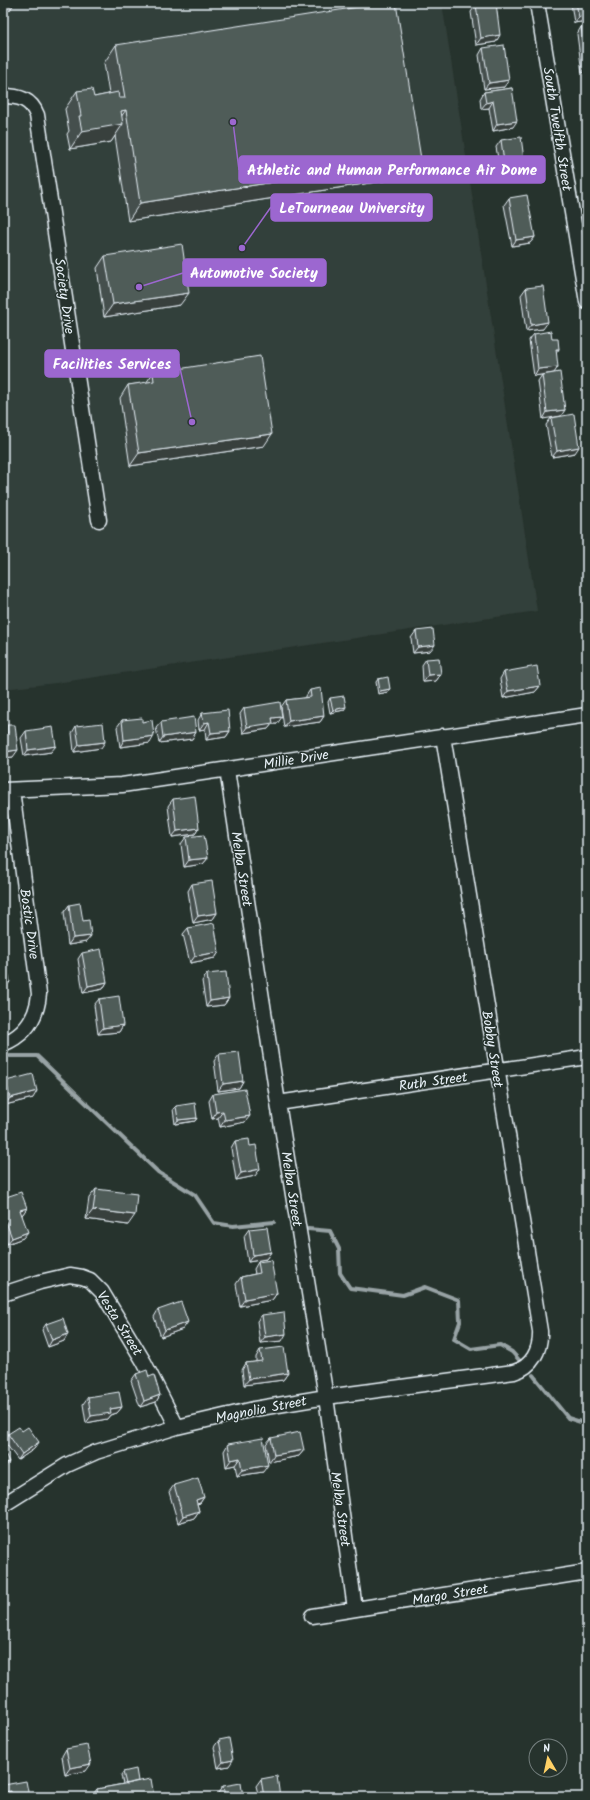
<svg xmlns="http://www.w3.org/2000/svg" width="590" height="1800" font-family="Kalam,sans-serif">
	<style>
		.built { fill: #333f3a }
		.lines { fill: none; stroke-linecap: round; stroke-linejoin: round }
		.stream { stroke: #98a3a5; stroke-width: 4 }
		.street-casing { stroke: #e8f1f8; stroke-width: 17 }
		.street { stroke: #26332d; stroke-width: 14 }
		.wall { fill: #454f4d; stroke: #e8f1f8 }
		.shaded-wall { fill: #38403e; stroke: #e8f1f8 }
		.building { fill: #505c59; stroke: #e8f1f8 }
		.labels { text-anchor: middle; stroke-width: 3; stroke-linejoin: round; paint-order: stroke }
		.street-label { font-size: 14px; fill: #e8f1f8; stroke: #26332d }
		.leader { fill: none; stroke: #9c67d0; stroke-width: 1.5 }
		.callout-dot { fill: #9c67d0; stroke: #26332d; stroke-width: 1.5 }
		.callout { fill: #9c67d0; stroke: #9c67d0; stroke-width: 1.5 }
		.callout-label { font-size: 15px; text-anchor: middle; font-weight: bold; fill: #fff }
	</style>
	<rect width="100%" height="100%" fill="#26332d"/>
	<filter id="ink" filterUnits="userSpaceOnUse"><feTurbulence type="fractalNoise" baseFrequency=".025" numOctaves="2"/><feDisplacementMap in="SourceGraphic" scale="8" xChannelSelector="R" yChannelSelector="G"/><feConvolveMatrix kernelMatrix="1 2 1 2 8 2 1 2 1" color-interpolation-filters="sRGB"/></filter>
	<g filter="url(#ink)">
		<path class="built" d="M3,3H442L537,611L56,683L3,689Z"/>
		<g class="lines">
			<path class="stream" d="M10,1056H37L158,1172L195,1195L214,1223L233,1226L274,1222
				M308,1229L330,1231L339,1249L340,1273L350,1288L403,1295L425,1287L459,1300L460,1322L454,1339L471,1349L500,1345L512,1352L520,1361
				M533,1375L568,1418L587,1424"/>
			<g class="street-casing">
				<path id="street" d="M537,3L587,302
					M3,96C19,96 31,99 37,115L99,520
					M227,770L278,1103L326,1397L355,1609
					M3,790L122,785L587,715
					M3,1044C25,1035 37,1018 39,994L12,790
					M278,1103L587,1057
					M3,1294L40,1282L70,1275L82,1277L90,1280L102,1292L144,1362L177,1427
					M3,1505L67,1465L96,1452L177,1427L254,1409L326,1397L514,1372C532,1367 541,1350 540,1331L443,736
					M312,1616L587,1572"/>
			</g>
			<use href="#street" class="street"/>
		</g>
		<path class="wall" d="M3,3H14L10,10L3,11Z
			M571,3H587V21L574,23Z
			M476,5L496,42L476,45L471,12Z
			M581,27H587V72L582,73L577,34Z
			M116,45L421,159L408,177L128,221L115,136L111,142L70,149L67,134L69,131L65,109L77,91L94,97L109,94L104,63Z
			M483,48L504,87L484,89L479,55Z
			M512,88L513,127L493,131L489,108L481,109L480,99L484,92Z
			M501,140L525,167L520,173L501,176L496,147Z
			M509,198L535,237L530,243L512,246L504,205Z
			M105,256L180,305L104,317L97,268Z
			M526,288L543,329L526,331L521,295Z
			M534,334L552,339L559,349L556,353L554,373L565,410L543,419L538,381L542,375L546,374L534,376L529,340Z
			M153,373L264,446L130,466L120,398L128,385L146,383Z
			M551,418L575,453L552,457L546,425Z
			M416,631L430,651L413,653L411,638Z
			M426,659L441,674L436,681L423,682L422,665Z
			M504,672L540,686L535,692L503,698L500,679Z
			M378,679L390,689L388,692L378,694L376,682Z
			M310,690L324,716L320,722L284,727L281,707L286,700L306,698V696Z
			M330,698L344,710L330,713L328,702Z
			M244,708L277,724H272L268,729L243,733L240,714Z
			M202,713L230,731L226,737L206,740L205,729L199,730L198,720Z
			M122,720L142,722L150,743L120,747L117,727Z
			M161,722L196,732L192,739L159,743L156,728Z
			M7,725L13,757L3,758V731Z
			M76,726L101,748L74,752L72,733Z
			M26,731L51,752L24,756L21,738Z
			M173,799L199,828L195,834L172,837L168,806Z
			M186,837L208,858L203,864L184,867L181,844Z
			M192,884L217,913L213,919L193,923L188,891Z
			M69,905L86,942L68,945L64,912Z
			M188,928L219,952L215,958L190,963L183,934Z
			M82,953L107,982L103,989L83,993L78,959Z
			M207,974L229,998L224,1005L206,1007L202,981Z
			M99,999L123,1025L119,1032L98,1034L94,1005Z
			M219,1054L243,1081L239,1088L218,1091L214,1061Z
			M6,1081L33,1098L5,1105V1103L3,1105V1085Z
			M213,1094L245,1122L220,1127L218,1118L212,1119L209,1101Z
			M176,1106L197,1118L195,1121L175,1124L173,1109Z
			M235,1141L250,1146L255,1176L236,1180L231,1148Z
			M96,1189L128,1225L86,1219L89,1198Z
			M3,1198L27,1208L22,1215L23,1238L7,1244L3,1233Z
			M249,1229L271,1252L266,1259L248,1262L244,1236Z
			M258,1262L277,1293L272,1300L240,1306L236,1284L241,1277L255,1274L254,1269Z
			M158,1310L183,1329L161,1337L154,1317Z
			M262,1315L282,1341L260,1343L257,1321Z
			M46,1324L68,1334L64,1341L48,1347L42,1330Z
			M260,1350L288,1373L283,1380L244,1385L242,1370L246,1363L256,1362V1357Z
			M136,1374L149,1377L160,1395L156,1402L140,1407L131,1381Z
			M88,1397L122,1407L117,1413L110,1415L107,1419L86,1423L83,1404Z
			M22,1431L39,1442L34,1449L18,1460L4,1441L8,1434Z
			M271,1438L304,1450L299,1456L269,1462L266,1444Z
			M228,1444L263,1472L237,1476L235,1465L226,1467L224,1451Z
			M174,1485L204,1497L200,1503L197,1504L199,1511L194,1518L178,1523L169,1492Z
			M219,1740L229,1766L218,1768L214,1747Z
			M66,1749L86,1771L65,1775L62,1756Z
			M123,1772L138,1781L154,1797H91L97,1789L123,1784L121,1775Z
			M261,1779L280,1797H259L256,1786Z
			M4,1785L29,1797H3V1786Z
			M223,1786L243,1797H219L218,1793Z"/>
		<path class="shaded-wall" d="M14,3L10,10L3,11V8L5,5Z
			M587,15V21L574,23L579,17Z
			M500,35L496,42L476,45L481,38Z
			M587,66V72L582,73Z
			M509,80L504,87L484,89L489,83Z
			M493,101L489,108L481,109L486,103Z
			M126,110L115,125L123,124L111,142L70,149L82,131L121,111Z
			M517,121L513,127L493,131L497,124Z
			M421,159L408,177L128,221L140,203Z
			M525,167L520,173L501,176L505,170Z
			M535,237L530,243L512,246L516,240Z
			M189,293L180,305L104,317L113,304Z
			M548,322L543,329L526,331L531,325Z
			M556,349H559L555,355Z
			M558,367L554,373L534,376L538,369Z
			M565,410L561,416L543,419L547,412Z
			M272,434L264,446L130,466L139,453Z
			M579,447L575,453L552,457L557,451Z
			M435,645L430,651L413,653L418,647Z
			M441,674L436,681L423,682L428,675Z
			M540,686L535,692L503,698L508,691Z
			M390,689L388,692L378,694L380,691Z
			M346,707L344,710L330,713L333,710Z
			M324,716L320,722L284,727L289,721Z
			M282,717L277,724H272L268,729L243,733L247,727L272,718Z
			M209,722L205,729L199,730L204,723Z
			M230,731L226,737L206,740L211,733Z
			M196,732L192,739L159,743L163,737Z
			M154,736L150,743L120,747L124,740Z
			M105,742L101,748L74,752L79,745Z
			M56,746L51,752L24,756L28,750Z
			M18,750L13,757L3,758V752Z
			M199,828L195,834L172,837L177,831Z
			M208,858L203,864L184,867L189,860Z
			M217,913L213,919L193,923L198,916Z
			M91,936L86,942L68,945L73,938Z
			M219,952L215,958L190,963L195,956Z
			M10,982L5,988L3,989V983Z
			M107,982L103,989L83,993L88,986Z
			M229,998L224,1005L206,1007L210,1001Z
			M123,1025L119,1032L98,1034L103,1028Z
			M243,1081L239,1088L218,1091L223,1084Z
			M37,1091L33,1098L5,1105L10,1098Z
			M223,1111L218,1118L212,1119L216,1112Z
			M250,1116L245,1122L220,1127L225,1120Z
			M197,1118L195,1121L175,1124L178,1120Z
			M260,1169L255,1176L236,1180L241,1173Z
			M27,1208L23,1214L16,1217L20,1210Z
			M93,1210L135,1215L128,1225L86,1219Z
			M28,1232L23,1238L7,1244L12,1238Z
			M271,1252L266,1259L248,1262L253,1255Z
			M277,1293L272,1300L240,1306L245,1299Z
			M188,1322L183,1329L161,1337L165,1330Z
			M68,1334L64,1341L48,1347L52,1340Z
			M286,1334L282,1341L260,1343L265,1337Z
			M288,1373L283,1380L244,1385L249,1379Z
			M160,1395L156,1402L140,1407L144,1401Z
			M122,1407L117,1413L110,1415L107,1419L86,1423L91,1416L110,1409Z
			M39,1442L34,1449L18,1460L22,1454Z
			M304,1450L299,1456L269,1462L274,1455Z
			M240,1458L235,1465L226,1467L231,1460Z
			M9,1462L4,1469H3V1464Z
			M268,1465L263,1472L237,1476L242,1470Z
			M204,1497L200,1503L191,1506L196,1500Z
			M199,1511L194,1518L178,1523L183,1516Z
			M233,1760L229,1766L218,1768L223,1762Z
			M91,1764L86,1771L65,1775L70,1768Z
			M11,1791L6,1797H3V1795L5,1792Z"/>
		<path class="building" d="M5,3H14L5,5Z
			M384,3H396L421,159L140,203L126,110L121,111L123,124L82,131L79,116H81L77,91L92,89L94,97L118,92L119,98H125L116,45Z
			M489,3H496L500,35L481,38L476,5Z
			M576,3H587V15L579,17Z
			M581,27H587V66Z
			M504,45L509,80L489,83L483,48Z
			M512,88L517,121L497,124L493,101L486,103L484,92Z
			M521,137L525,167L505,170L501,140Z
			M527,195L535,237L516,240L509,198Z
			M182,244L189,293L113,304L105,256Z
			M543,286L548,322L531,325L526,288Z
			M551,331L552,339H558L559,349H556L558,367L538,369L534,334Z
			M260,356L272,434L139,453L128,385L154,381L153,373Z
			M560,372L565,410L547,412L542,375Z
			M574,414L579,447L557,451L551,418Z
			M433,629L435,645L418,647L416,631Z
			M439,658L441,674L428,675L426,659Z
			M537,666L540,686L508,691L504,672Z
			M388,677L390,689L380,691L378,679Z
			M321,688L324,716L289,721L286,700L311,697L310,690Z
			M344,696L346,707L333,710L330,698Z
			M280,702L282,717L272,718L273,723L247,727L244,708Z
			M228,710L230,731L211,733L209,722L204,723L202,713Z
			M194,717L196,732L163,737L161,722Z
			M142,718V722L152,720L154,736L124,740L122,720Z
			M103,723L105,742L79,745L76,726Z
			M7,725H15L18,750L3,752V733H8Z
			M53,727L56,746L28,750L26,731Z
			M195,796L199,828L177,831L173,799Z
			M204,835L208,858L189,860L186,837Z
			M212,881L217,913L198,916L192,884Z
			M80,903L83,921L89,920L91,936L73,938L69,905Z
			M214,923L219,952L195,956L188,928Z
			M3,944L10,982L3,983Z
			M101,949L107,982L88,986L82,953Z
			M226,972L229,998L210,1001L207,974Z
			M119,996L123,1025L103,1028L99,999Z
			M239,1052L243,1081L223,1084L219,1054Z
			M33,1074L37,1091L10,1098L6,1081Z
			M3,1089L6,1101L3,1102Z
			M245,1089L250,1116L225,1120L223,1111L216,1112L213,1094Z
			M195,1103L197,1118L178,1120L176,1106Z
			M249,1139L250,1146L256,1145L260,1169L241,1173L235,1141Z
			M96,1189L137,1194L135,1215L93,1210Z
			M21,1192L27,1208L20,1210L28,1232L12,1238L3,1214V1198Z
			M267,1227L271,1252L253,1255L249,1229Z
			M271,1260L277,1293L245,1299L241,1277L260,1273L258,1262Z
			M181,1302L188,1322L165,1330L158,1310Z
			M284,1312L286,1334L265,1337L262,1315Z
			M63,1318L68,1334L52,1340L46,1324Z
			M284,1347L288,1373L249,1379L246,1363L262,1361L260,1350Z
			M147,1370L149,1377L154,1375L160,1395L144,1401L136,1374Z
			M119,1392L122,1407L110,1409L111,1413L91,1416L88,1397Z
			M19,1427L22,1431L28,1427L39,1442L22,1454L8,1434Z
			M300,1432L304,1450L274,1455L271,1438Z
			M263,1438L268,1465L242,1470L240,1458L231,1460L228,1444Z
			M3,1449L9,1462L3,1464Z
			M198,1478L204,1497L196,1500L199,1511L183,1516L174,1485Z
			M229,1738L233,1760L223,1762L219,1740Z
			M87,1745L91,1764L70,1768L66,1749Z
			M136,1769L138,1781L126,1784L123,1772Z
			M277,1776L280,1797H264L261,1779Z
			M151,1779L154,1797H98L97,1789Z
			M26,1781L29,1797H12L11,1791L5,1792L4,1785Z
			M241,1783L243,1797H225L223,1786Z"/>
	</g>
	<g class="labels">
		<g class="street-label">
			<text transform="translate(558 129) rotate(81)" y="5">South Twelfth Street</text>
			<text transform="translate(65 296) rotate(82)" y="5">Society Drive</text>
			<text transform="translate(296 759) rotate(-9)" y="5">Millie Drive</text>
			<text transform="translate(242 869) rotate(81)" y="5">Melba Street</text>
			<text transform="translate(30 924) rotate(82)" y="5">Bostic Drive</text>
			<text transform="translate(493 1049) rotate(81)" y="5">Bobby Street</text>
			<text transform="translate(433 1081) rotate(-8)" y="5">Ruth Street</text>
			<text transform="translate(292 1189) rotate(81)" y="5">Melba Street</text>
			<text transform="translate(120 1323) rotate(58)" y="5">Vesta Street</text>
			<text transform="translate(261 1409) rotate(-11)" y="5">Magnolia Street</text>
			<text transform="translate(341 1509) rotate(82)" y="5">Melba Street</text>
			<text transform="translate(450 1594) rotate(-9)" y="5">Margo Street</text>
		</g>
	</g>
	<path class="leader" d="M233 122L239 170M242 248L271 207M139 287L183 273M192 422L179 364"/>
	<g class="callout-dot">
		<circle cx="233" cy="122" r="4"/>
		<circle cx="242" cy="248" r="4"/>
		<circle cx="139" cy="287" r="4"/>
		<circle cx="192" cy="422" r="4"/>
	</g>
	<g class="callout">
		<rect x="239" y="156" width="306" height="27" rx="4"/>
		<rect x="271" y="194" width="161" height="27" rx="4"/>
		<rect x="183" y="259" width="143" height="27" rx="4"/>
		<rect x="45" y="350" width="134" height="27" rx="4"/>
	</g>
	<g class="callout-label">
		<text x="392" y="175">Athletic and Human Performance Air Dome</text>
		<text x="352" y="213">LeTourneau University</text>
		<text x="254" y="278">Automotive Society</text>
		<text x="112" y="369">Facilities Services</text>
	</g>
	<rect width="590" height="1800" fill="none" stroke="#26332d" stroke-width="16"/>
	<rect x="8" y="8" width="574" height="1784" fill="none" stroke="#e8f1f8" stroke-width="1.5" filter="url(#ink)"/>
	<g transform="translate(548 1758) rotate(351)"><circle r="19" fill="#26332d" stroke="#747f7e"/>
	<path d="M0-3L7 15L0 10L-7 15Z" fill="#ffd166"/>
	<text y="-6" font-size="11" font-weight="bold" text-anchor="middle" fill="#e8f1f8">N</text>
	</g>
</svg>
